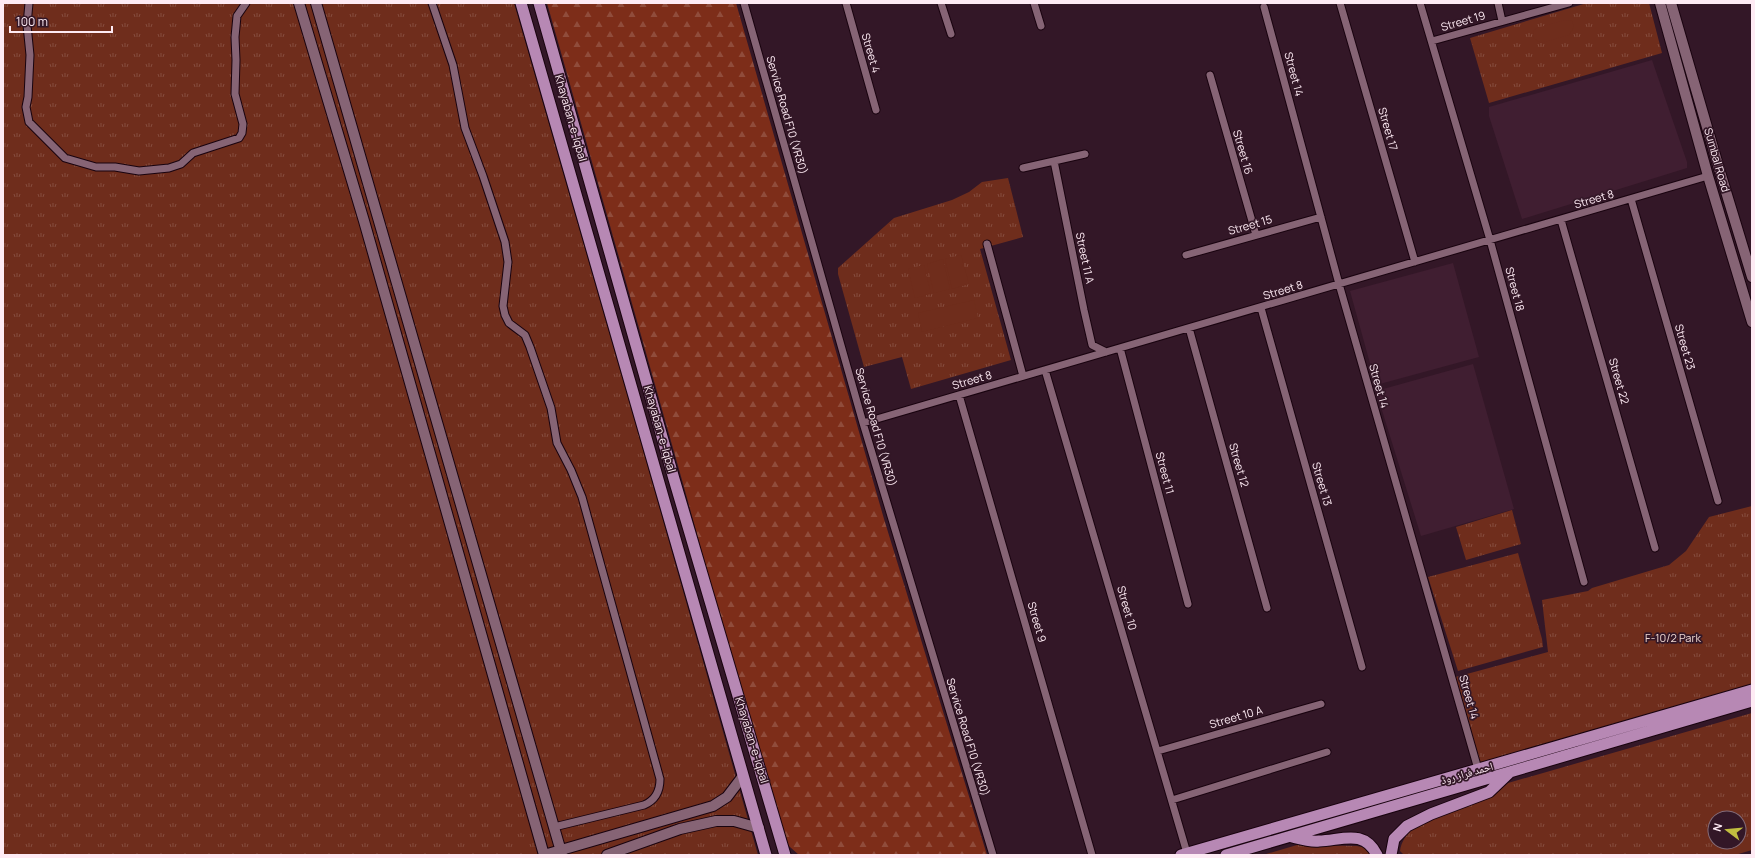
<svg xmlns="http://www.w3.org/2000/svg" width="1755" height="858" font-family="Manrope,'Noto Naskh Arabic',sans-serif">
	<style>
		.built { fill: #401e31 }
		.grass { fill: url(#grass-tufts); fill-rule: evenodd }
		.forest { fill: url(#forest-firs) }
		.pitch { fill: #6f2d1c }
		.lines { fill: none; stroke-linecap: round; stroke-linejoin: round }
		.street-casing { stroke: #19030f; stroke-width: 9 }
		.secondary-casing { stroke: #19030f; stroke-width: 12 }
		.primary-casing { stroke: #19030f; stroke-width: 13 }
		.street { stroke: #866475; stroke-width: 7 }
		.secondary { stroke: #866475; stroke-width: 10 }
		.primary { stroke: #b788b4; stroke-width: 11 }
		.labels { text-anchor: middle; stroke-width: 3.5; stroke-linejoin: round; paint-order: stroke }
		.street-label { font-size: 11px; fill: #feebf4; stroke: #331727 }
		.park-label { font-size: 11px; fill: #f0d7d0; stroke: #331727 }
	</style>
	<defs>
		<pattern id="grass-tufts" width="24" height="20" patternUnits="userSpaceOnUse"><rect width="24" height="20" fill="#6f2d1c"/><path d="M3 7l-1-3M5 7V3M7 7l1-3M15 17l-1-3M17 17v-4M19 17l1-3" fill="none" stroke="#854c3e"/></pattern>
		<pattern id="forest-firs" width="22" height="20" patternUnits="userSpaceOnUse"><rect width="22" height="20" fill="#7d2d19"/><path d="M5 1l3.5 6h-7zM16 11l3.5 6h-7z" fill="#904c3b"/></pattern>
	</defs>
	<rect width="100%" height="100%" fill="#331727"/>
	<path class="built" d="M1652,60L1687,162V168L1522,219L1489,116V107Z
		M1453,263L1479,357L1376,385L1350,291Z
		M1473,364L1514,509L1421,536L1376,391Z"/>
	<path class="grass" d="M3,3H514L639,436L758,855H3Z
		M1587,3H1649L1662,53L1489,103L1470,38Z
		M1008,178L1023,237L980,249L1011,360L911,389L902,357L864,367L838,274V268L894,218L952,200L969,192L982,182Z
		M1752,506V690L1478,769L1452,678L1548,652L1542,600L1588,591L1592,588L1669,565L1686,551L1709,517Z
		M1512,510L1521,544L1466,560L1456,527Z
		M1518,553L1542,639L1543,647L1458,671L1428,577Z
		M1752,713V850L1735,855H1404L1400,851C1407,812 1467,809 1496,793C1501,790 1504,786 1508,783ZM1715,818H1739V842H1715Z
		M1297,845L1357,846L1366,848L1370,855H1263Z"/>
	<path class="forest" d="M547,3H736L884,519L987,855H799L781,839L684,487Z"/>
	<path class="pitch" d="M1565,20L1572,21L1574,27L1569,35L1541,43L1533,38L1534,30L1537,28Z
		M961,255L969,284L952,289L945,259Z
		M943,259L950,289L934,293L927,264Z
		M924,265L931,294L915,298L908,269Z
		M974,300L978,318L922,332L918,313Z"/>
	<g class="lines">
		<g class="street-casing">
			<path id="street" d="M29,3L27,25L30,55L28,97L26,107L29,122L65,158L96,167H115L139,171L169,168L181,164L193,153L239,138L242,133L243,124L235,94L236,60L235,37L237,16L246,3
				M432,3L453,65L465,128L483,176L505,242L508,262L503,306L505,315L509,323L525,335L530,347L551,408L557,443L571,470L582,497L660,779C660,791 656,800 644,805L554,827
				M744,3L863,423L993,855
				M846,3L876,110
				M941,3L951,34
				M1034,3L1041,26
				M1340,3L1415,262
				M1420,3L1490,240L1584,582
				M1498,3L1502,21
				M1264,7L1339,284L1478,769
				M1432,41L1569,3
				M1210,75L1256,235
				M1054,161L1084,310L1092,345L1106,352
				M1023,168L1085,154
				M1631,199L1718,501
				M1561,220L1655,548
				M987,244L1023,376
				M1186,255L1321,217
				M1261,308L1362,667
				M1189,328L1267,608
				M1120,348L1188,604
				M1045,370L1187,853
				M959,395L1092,855
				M863,423L1708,176
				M1158,751L1321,704
				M1172,800L1327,752"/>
		</g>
		<g class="secondary-casing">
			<path id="secondary" d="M299,3L364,221L544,855
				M316,3L562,855
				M1660,3L1708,176L1752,322
				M1671,3L1720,172L1752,277
				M544,855L713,806L727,797L743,776
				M607,855L680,829L716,821H734L759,828"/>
		</g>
		<g class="primary-casing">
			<path id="primary" d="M521,3L766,855
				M539,3L674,479L785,855
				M1292,837C1300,839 1310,842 1319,841C1343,840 1364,829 1377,855
				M1181,855L1752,690
				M1226,855L1752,701
				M1391,855L1394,839L1407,826L1431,814L1489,792L1510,772"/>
		</g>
		<use href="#street" class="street"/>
		<use href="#secondary" class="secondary"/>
		<use href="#primary" class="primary"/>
	</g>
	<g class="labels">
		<g class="street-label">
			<text transform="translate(1463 21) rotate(-16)" y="4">Street 19</text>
			<text transform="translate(871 53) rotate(74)" y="4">Street 4</text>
			<text transform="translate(1294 74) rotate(75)" y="4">Street 14</text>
			<text transform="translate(787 115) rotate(74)" y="4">Service Road F10 (VR30)</text>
			<text transform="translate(571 118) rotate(74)" y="4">Khayaban-e-Iqbal</text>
			<text transform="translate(1388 129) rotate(74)" y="4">Street 17</text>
			<text transform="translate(1243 152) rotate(74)" y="4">Street 16</text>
			<text transform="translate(1717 160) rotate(74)" y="4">Sumbal Road</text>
			<text transform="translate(1594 199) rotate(-16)" y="4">Street 8</text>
			<text transform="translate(1250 225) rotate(-16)" y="4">Street 15</text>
			<text transform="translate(1085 258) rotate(78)" y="4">Street 11 A</text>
			<text transform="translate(1515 289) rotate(75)" y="4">Street 18</text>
			<text transform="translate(1283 290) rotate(-17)" y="4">Street 8</text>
			<text transform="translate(1685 347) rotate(74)" y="4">Street 23</text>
			<text transform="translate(972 380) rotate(-16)" y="4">Street 8</text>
			<text transform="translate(1619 381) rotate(74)" y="4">Street 22</text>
			<text transform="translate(1379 386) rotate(74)" y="4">Street 14</text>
			<text transform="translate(876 427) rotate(74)" y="4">Service Road F10 (VR30)</text>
			<text transform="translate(660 429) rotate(74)" y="4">Khayaban-e-Iqbal</text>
			<text transform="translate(1239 465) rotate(74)" y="4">Street 12</text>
			<text transform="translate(1165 473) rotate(75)" y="4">Street 11</text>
			<text transform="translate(1322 484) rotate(74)" y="4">Street 13</text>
			<text transform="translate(1127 608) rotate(74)" y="4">Street 10</text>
			<text transform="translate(1037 622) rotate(74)" y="4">Street 9</text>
			<text transform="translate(1469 697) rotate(74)" y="4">Street 14</text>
			<text transform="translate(1236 717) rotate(-16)" y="4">Street 10 A</text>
			<text transform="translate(968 737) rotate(73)" y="4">Service Road F10 (VR30)</text>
			<text transform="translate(752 740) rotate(73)" y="4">Khayaban-e-Iqbal</text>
			<text transform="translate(1467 773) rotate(-16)" y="4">احمد فراز روڈ</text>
		</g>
		<g class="park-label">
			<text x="1673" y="642">F-10/2 Park</text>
		</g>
	</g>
	<rect width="1755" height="858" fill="none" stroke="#feebf4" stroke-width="8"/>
	<g transform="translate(1727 830) rotate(286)"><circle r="19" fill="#331727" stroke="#846c79"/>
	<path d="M0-3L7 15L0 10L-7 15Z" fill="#c1be40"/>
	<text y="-6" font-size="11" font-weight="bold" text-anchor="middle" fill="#feebf4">N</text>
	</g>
	<path d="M10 26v6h102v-6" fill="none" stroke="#feebf4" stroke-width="2"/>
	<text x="16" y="26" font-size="12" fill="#feebf4" stroke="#331727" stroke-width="3" paint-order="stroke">100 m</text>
</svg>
